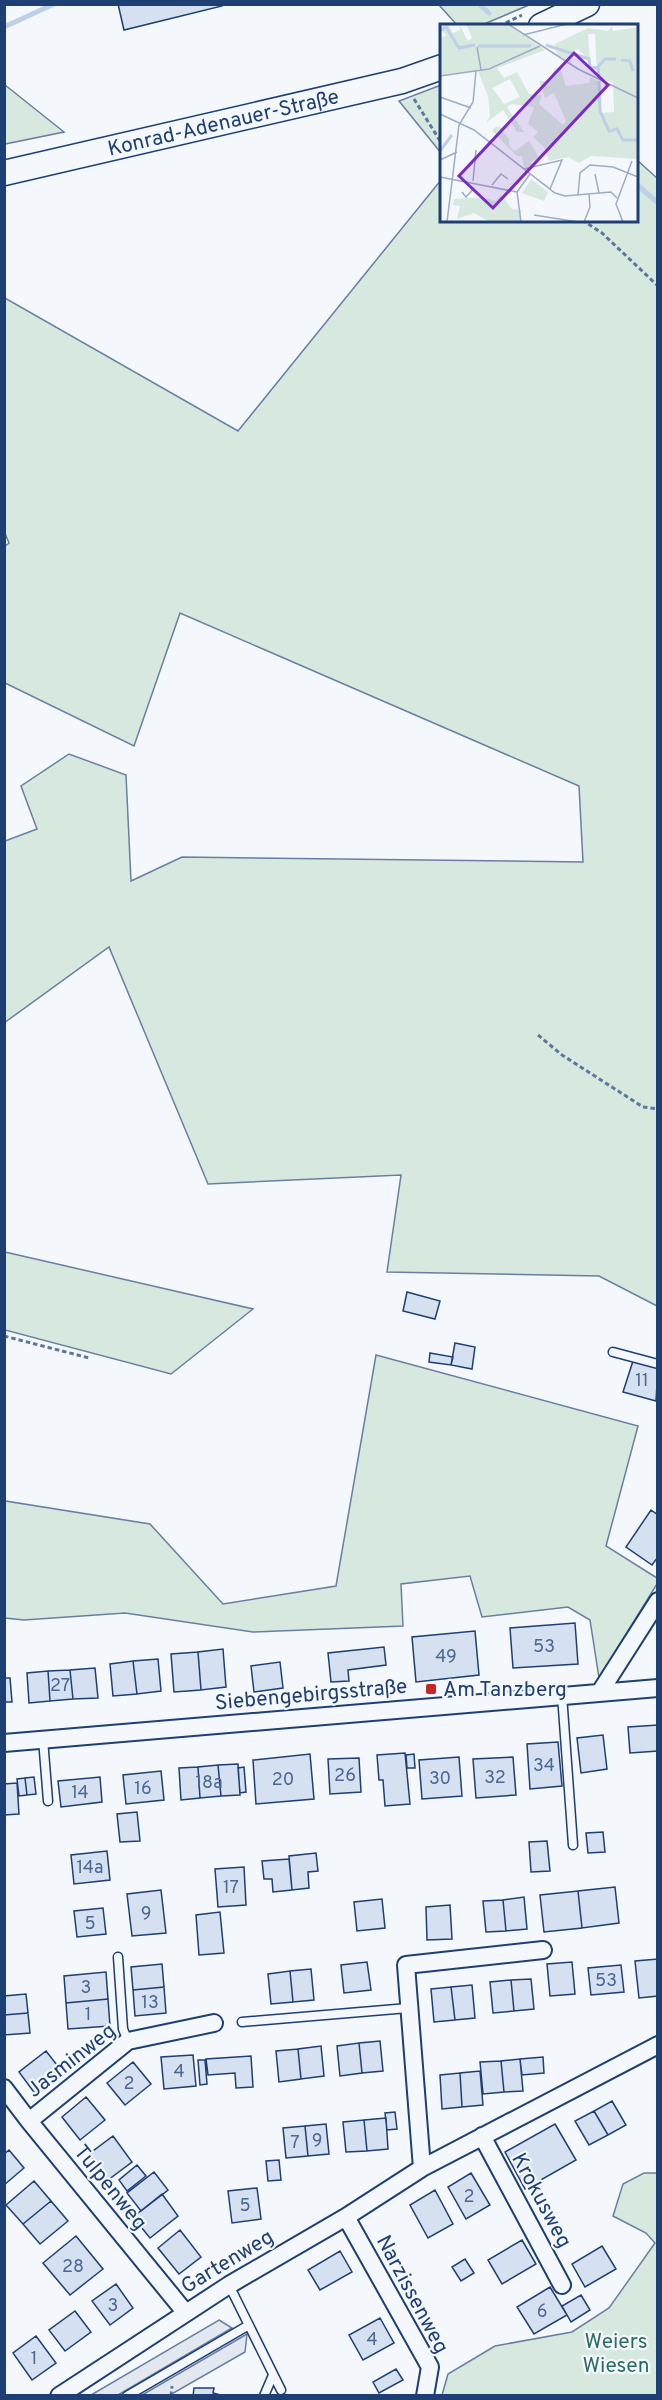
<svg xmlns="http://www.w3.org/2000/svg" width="662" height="2400" font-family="Overpass,sans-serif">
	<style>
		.green { fill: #d7e8df; stroke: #687fa3; stroke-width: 1.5 }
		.parking { fill: #e3e8f0; stroke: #687fa3; stroke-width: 1.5 }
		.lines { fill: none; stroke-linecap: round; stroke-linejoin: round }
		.stream { stroke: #bed0e5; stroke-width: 5 }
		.building { fill: #d5e0f0; stroke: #1d3f73; stroke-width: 1.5 }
		.lane-casing { stroke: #1d3f73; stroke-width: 11 }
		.street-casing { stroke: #1d3f73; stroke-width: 20 }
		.secondary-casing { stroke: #1d3f73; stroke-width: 27 }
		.path { stroke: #5e769c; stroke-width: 3; stroke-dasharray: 4.5 3; stroke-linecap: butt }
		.lane { stroke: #f4f7fb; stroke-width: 8 }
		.street { stroke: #f4f7fb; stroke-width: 16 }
		.secondary { stroke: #f4f7fb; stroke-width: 24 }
		.poi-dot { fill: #c62828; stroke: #f4f7fb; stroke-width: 2 }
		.labels { text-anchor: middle; stroke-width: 4.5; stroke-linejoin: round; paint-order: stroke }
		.number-label { font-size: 18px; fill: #4b6792 }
		.street-label { font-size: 21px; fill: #1d3f73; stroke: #f4f7fb }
		.poi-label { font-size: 21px; fill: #1d3f73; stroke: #f4f7fb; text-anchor: start }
		.park-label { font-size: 21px; fill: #2c6c60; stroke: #f4f7fb }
		.inset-river { fill: none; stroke: #bed0e5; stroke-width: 3 }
		.inset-road { fill: none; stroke: #9eadc5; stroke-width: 1.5 }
		.view { fill: #7b2cbf; fill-opacity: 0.15; stroke: #7b2cbf; stroke-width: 3 }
		.inset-edge { fill: none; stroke: #1d3f73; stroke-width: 3 }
	</style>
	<rect width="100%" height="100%" fill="#f4f7fb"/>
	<path class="green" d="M439,5H529L482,25H457Z
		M5,85L64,132L5,144Z
		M441,85H442L441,153L399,101Z
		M637,160L658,179L657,1306L599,1276L387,1272L401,1175L208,1184L109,947L4,1023L5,841L37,829L21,786L69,754L126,775L131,881L182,857L583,862L579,786L180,613L134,746L5,683L4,547L9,543L4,531L5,298L238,431L441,180L442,220H636Z
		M5,1252L253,1309L171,1374L5,1330Z
		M376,1355L638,1426L606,1546L657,1578V1584L599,1678L590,1620L568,1607L482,1617L470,1576L401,1584L403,1626L253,1632L125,1613L24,1620L5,1618V1501L150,1524L223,1604L336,1586Z
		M644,2173H657V2395H442L448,2374L495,2346L572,2332L609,2308L655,2243L646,2233L613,2216L623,2184Z"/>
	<path class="parking" d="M219,2320L232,2328L118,2395H91Z
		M247,2334L245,2352L170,2395H142Z"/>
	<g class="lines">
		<path class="stream" d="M479,4L489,13
			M4,27L54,4
			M636,184L658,203"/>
	</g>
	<path class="building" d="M118,4H222V6L124,30Z
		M407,1292L440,1301L435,1319L403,1311Z
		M455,1343L475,1347L472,1369L451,1365Z
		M430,1353L453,1357L451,1365L429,1362Z
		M633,1361L658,1368L656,1401L623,1392Z
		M651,1510L658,1515V1557L652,1565L626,1547Z
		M575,1623L578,1664L513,1668L510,1628Z
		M475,1631L479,1675L416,1682L412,1637Z
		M384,1647L386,1665L348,1670L349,1681L331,1682L328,1653Z
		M223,1649L226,1687L201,1690L198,1652Z
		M198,1652L201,1690L174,1692L171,1654Z
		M158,1659L161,1691L137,1694L133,1661Z
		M133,1661L137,1694L113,1696L110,1664Z
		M280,1662L283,1688L254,1692L251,1666Z
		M95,1668L98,1698L73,1699L70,1670Z
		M70,1670L73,1699L50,1701L48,1671Z
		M48,1671L50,1701L29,1703L27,1673Z
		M4,1678H10L12,1702H4Z
		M658,1725V1751L630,1753L628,1727Z
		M603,1735L607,1769L581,1773L577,1738Z
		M558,1742L562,1786L530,1789L527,1744Z
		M405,1753L410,1804L385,1806L383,1780H379L377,1755Z
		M310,1754L314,1799L256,1804L253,1760Z
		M414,1754L415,1768H407L406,1755Z
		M459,1757L462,1796L422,1799L419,1760Z
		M513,1757L516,1795L476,1798L473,1759Z
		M359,1758L361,1792L330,1794L328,1759Z
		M238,1764L240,1795L221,1796L218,1765Z
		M218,1765L221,1796L200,1798L198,1767Z
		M198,1767L200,1798L181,1800L179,1768Z
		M244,1767L246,1792L240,1793L238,1768Z
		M161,1771L164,1800L126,1804L123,1775Z
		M34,1777L36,1794L27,1795L25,1778Z
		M100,1777L102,1802L61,1807L58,1781Z
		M25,1778L27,1795L19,1796L17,1779Z
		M17,1783L19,1814L4,1815V1784Z
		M137,1812L140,1841L120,1842L117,1814Z
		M603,1832L605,1852L588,1853L586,1833Z
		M547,1841L550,1871L531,1872L529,1842Z
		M107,1851L110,1880L74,1884L71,1855Z
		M316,1853L318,1871L308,1872L309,1888L292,1890L289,1856Z
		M289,1859L292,1890L273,1892L272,1879H264L262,1861Z
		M244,1867L246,1905L218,1907L215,1869Z
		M615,1887L619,1923L582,1928L578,1891Z
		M161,1890L166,1933L132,1936L127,1894Z
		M578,1891L582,1928L544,1932L540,1895Z
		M524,1897L527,1929L506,1931L503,1900Z
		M382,1899L385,1928L357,1931L354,1902Z
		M503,1900L506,1931L486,1932L483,1901Z
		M450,1905L452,1939L427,1940L426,1907Z
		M103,1908L106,1934L77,1937L74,1911Z
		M220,1912L224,1953L199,1955L196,1915Z
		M658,1959V1996L639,1998L635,1961Z
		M367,1962L371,1990L344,1993L341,1965Z
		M572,1962L575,1994L550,1996L547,1964Z
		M162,1964L164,1987L133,1990L131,1967Z
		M621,1965L624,1992L591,1995L588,1968Z
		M311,1969L314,2000L293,2002L290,1971Z
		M290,1971L293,2002L271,2004L268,1974Z
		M106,1972L108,1999L66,2003L64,1976Z
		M531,1979L534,2009L514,2011L511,1980Z
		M511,1980L514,2011L493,2013L490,1982Z
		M472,1985L475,2018L455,2020L451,1987Z
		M164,1987L166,2013L135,2016L133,1990Z
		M451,1987L455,2020L434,2022L431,1989Z
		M26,1994L28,2013L4,2015V1996Z
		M108,1999L110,2026L68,2029L66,2003Z
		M28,2013L30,2033L4,2035V2015Z
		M380,2041L383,2071L362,2073L359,2043Z
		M359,2043L362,2073L340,2076L337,2046Z
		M321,2046L324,2076L301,2079L298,2049Z
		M298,2049L301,2079L279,2082L276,2051Z
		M46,2051L64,2074L36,2095L19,2072Z
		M193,2055L196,2086L164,2089L161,2057Z
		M251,2056L253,2087L236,2088L235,2073L208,2075L206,2059Z
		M543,2057L544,2073L522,2075L520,2059Z
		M520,2059L523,2091L504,2092L501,2061Z
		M198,2060H205L207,2084L200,2085Z
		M501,2061L504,2092L483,2094L480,2062Z
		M133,2062L151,2084L125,2105L107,2083Z
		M480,2071L483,2105L462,2107L460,2073Z
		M460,2073L462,2107L442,2109L440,2075Z
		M86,2097L105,2120L80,2140L62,2117Z
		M612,2101L626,2125L608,2135L594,2111Z
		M594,2111L608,2135L589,2145L575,2121Z
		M395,2112L397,2129L387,2130L385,2113Z
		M386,2118L388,2149L367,2151L364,2120Z
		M364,2120L367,2151L346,2152L343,2122Z
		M326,2124L329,2154L308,2156L305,2126Z
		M555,2124L576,2160L525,2189L505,2152Z
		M305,2126L308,2156L286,2158L283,2128Z
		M113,2136L132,2162L108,2180L89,2154Z
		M9,2150L24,2168L4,2185V2154Z
		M279,2160L281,2180L268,2181L266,2161Z
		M137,2165L146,2176L127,2191L119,2180Z
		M154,2172L168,2190L141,2211L127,2193Z
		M471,2173L490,2205L466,2219L448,2187Z
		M34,2181L51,2201L23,2224L6,2205Z
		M257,2188L261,2219L232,2223L228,2191Z
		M435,2190L453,2224L428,2238L410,2205Z
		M162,2194L178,2216L150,2238L133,2217Z
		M51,2201L68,2221L40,2244L23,2224Z
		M180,2230L201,2257L179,2274L158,2248Z
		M76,2236L103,2269L70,2295L43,2263Z
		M522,2240L536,2264L502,2284L488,2260Z
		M602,2246L616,2269L585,2287L572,2264Z
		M340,2251L352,2272L320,2290L308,2270Z
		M465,2259L474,2273L461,2281L452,2267Z
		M116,2284L133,2308L110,2325L92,2301Z
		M550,2287L567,2315L534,2334L517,2307Z
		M581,2295L590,2310L571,2322L562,2306Z
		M75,2311L91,2332L65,2351L49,2330Z
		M380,2318L394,2343L363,2360L349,2335Z
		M36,2336L56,2363L32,2380L13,2353Z
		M396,2369L403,2380L379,2393L373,2382Z
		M194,2388H214L213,2393L224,2396H193Z"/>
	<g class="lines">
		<g class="lane-casing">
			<path id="lane" d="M613,1352L658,1364
				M562,1695L573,1845
				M43,1739L48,1801
				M118,1957L123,2029L128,2041
				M242,2022L408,2008
				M229,2285L281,2390
				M127,2396L249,2325
				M264,2396L273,2375"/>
		</g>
		<g class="street-casing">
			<path id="street" d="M600,1692L658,1601
				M4,1743L658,1688
				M4,2088L29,2121L185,2312
				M29,2121L128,2041L214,2023
				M482,2136L562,2285
				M422,2168L406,1965L543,1950
				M346,2217L430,2367L425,2396
				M59,2396L229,2285L346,2217L422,2168L658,2045"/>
		</g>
		<g class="secondary-casing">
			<g id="secondary">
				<path d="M541,26L587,4"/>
				<path id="s1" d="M4,173L402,81L442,67"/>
			</g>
		</g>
		<path class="path" d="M499,26L522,15
			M414,99L442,144
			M582,220L602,233L658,286
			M538,1035L562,1055L643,1107L658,1109
			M4,1336L89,1358
			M171,2396L172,2386"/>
		<use href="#lane" class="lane"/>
		<use href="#street" class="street"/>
		<use href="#secondary" class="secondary"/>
	</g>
	<rect class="poi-dot" x="425" y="1683" width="12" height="12" rx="3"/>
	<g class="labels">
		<g class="number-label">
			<text x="642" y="1386">11</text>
			<text x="544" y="1652">53</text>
			<text x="446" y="1662">49</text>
			<text x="60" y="1691">27</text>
			<text x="544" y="1771">34</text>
			<text x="345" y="1781">26</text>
			<text x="495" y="1783">32</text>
			<text x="440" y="1784">30</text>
			<text x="283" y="1785">20</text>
			<text x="209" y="1788">18a</text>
			<text x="143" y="1794">16</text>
			<text x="80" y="1798">14</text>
			<text x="90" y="1873">14a</text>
			<text x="231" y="1893">17</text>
			<text x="146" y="1919">9</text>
			<text x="90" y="1929">5</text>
			<text x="606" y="1986">53</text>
			<text x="86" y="1993">3</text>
			<text x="150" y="2008">13</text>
			<text x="88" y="2020">1</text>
			<text x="179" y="2077">4</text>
			<text x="129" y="2089">2</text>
			<text x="317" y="2146">9</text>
			<text x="295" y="2148">7</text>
			<text x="469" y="2202">2</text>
			<text x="245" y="2211">5</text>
			<text x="73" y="2272">28</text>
			<text x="113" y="2311">3</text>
			<text x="542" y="2317">6</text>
			<text x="372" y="2345">4</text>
			<text x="34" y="2364">1</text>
		</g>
		<g class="street-label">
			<text dy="7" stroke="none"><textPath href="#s1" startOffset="225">Konrad-Adenauer-Straße</textPath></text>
			<text transform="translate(311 1694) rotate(-5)" y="7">Siebengebirgsstraße</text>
			<text transform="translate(71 2060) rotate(-38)" y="7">Jasminweg</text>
			<text transform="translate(111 2187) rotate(51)" y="7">Tulpenweg</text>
			<text transform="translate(542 2200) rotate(62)" y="7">Krokusweg</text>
			<text transform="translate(227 2261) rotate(-31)" y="7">Gartenweg</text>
			<text transform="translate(413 2294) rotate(62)" y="7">Narzissenweg</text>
		</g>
		<g class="poi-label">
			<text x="443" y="1696">Am Tanzberg</text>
		</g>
		<g class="park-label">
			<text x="616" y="2348">Weiers<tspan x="616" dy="24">Wiesen</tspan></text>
		</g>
	</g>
	<g transform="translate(440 24)">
		<rect width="198" height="198" fill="#f4f7fb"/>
		<path d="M5,0H12L9,2L13,9L20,6L19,0L28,17L32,14L26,0H67L105,26L57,44L64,54L77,48L89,70L102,71L99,80L123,101L126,97L114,69L105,74L99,57H109L115,44L120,43L126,62L149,59L150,53L158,57L162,89L174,88L173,59L157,53L155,10H148L150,37L138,25L130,30L131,39L117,30L115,20L148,4L168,7L172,2L173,7L198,3V135L151,132L139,139L128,133L109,137L104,123L93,113L98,108L88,100L94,83L72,80L67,83L84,108H77L63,86L46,99L50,92L48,72L38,47L0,51V15L6,11L0,4ZM70,55L80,73L64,80L52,64ZM55,103H60L69,115V122L75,127L89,117L99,133L91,138L92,142L84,144L82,132H77L52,107ZM91,155L108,168L104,177L82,169ZM61,171L72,185L81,186V198H50L34,189L17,195L20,182L13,181L14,175L43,173L55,177Z" fill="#d7e8df" fill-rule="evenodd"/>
		<path class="inset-river" d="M0,7L6,3L19,24L35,21M106,21L149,35L150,43L158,44L159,53M38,22H91M181,36L190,37L193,47M158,43L165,35H176M159,57L160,87L169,107L177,105L183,116H198M0,127L12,111"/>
		<path class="inset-road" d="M68,0L138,45L198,74M83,11L127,0M37,23L41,46M0,52L49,45L100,22M0,73L31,84M0,90L34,106L115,169L125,172L171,168L177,174M0,136L17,128M84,145L122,136L110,165M155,150L159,169M0,153L77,168M33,157L36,126M52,161L61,150L68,155M22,168L26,173L34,164M138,171L140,149L150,141L173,143L198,153M94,191L138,198M7,198L19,101L33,78L36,47M81,198L77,168L90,150M144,198L150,183L149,170M183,198L176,180L192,137"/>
		<path class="view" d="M134,29L168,61L53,184L19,152Z"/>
		<rect width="198" height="198" class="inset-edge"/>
	</g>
	<rect width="662" height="2400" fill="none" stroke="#1d3f73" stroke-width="12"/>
</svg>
